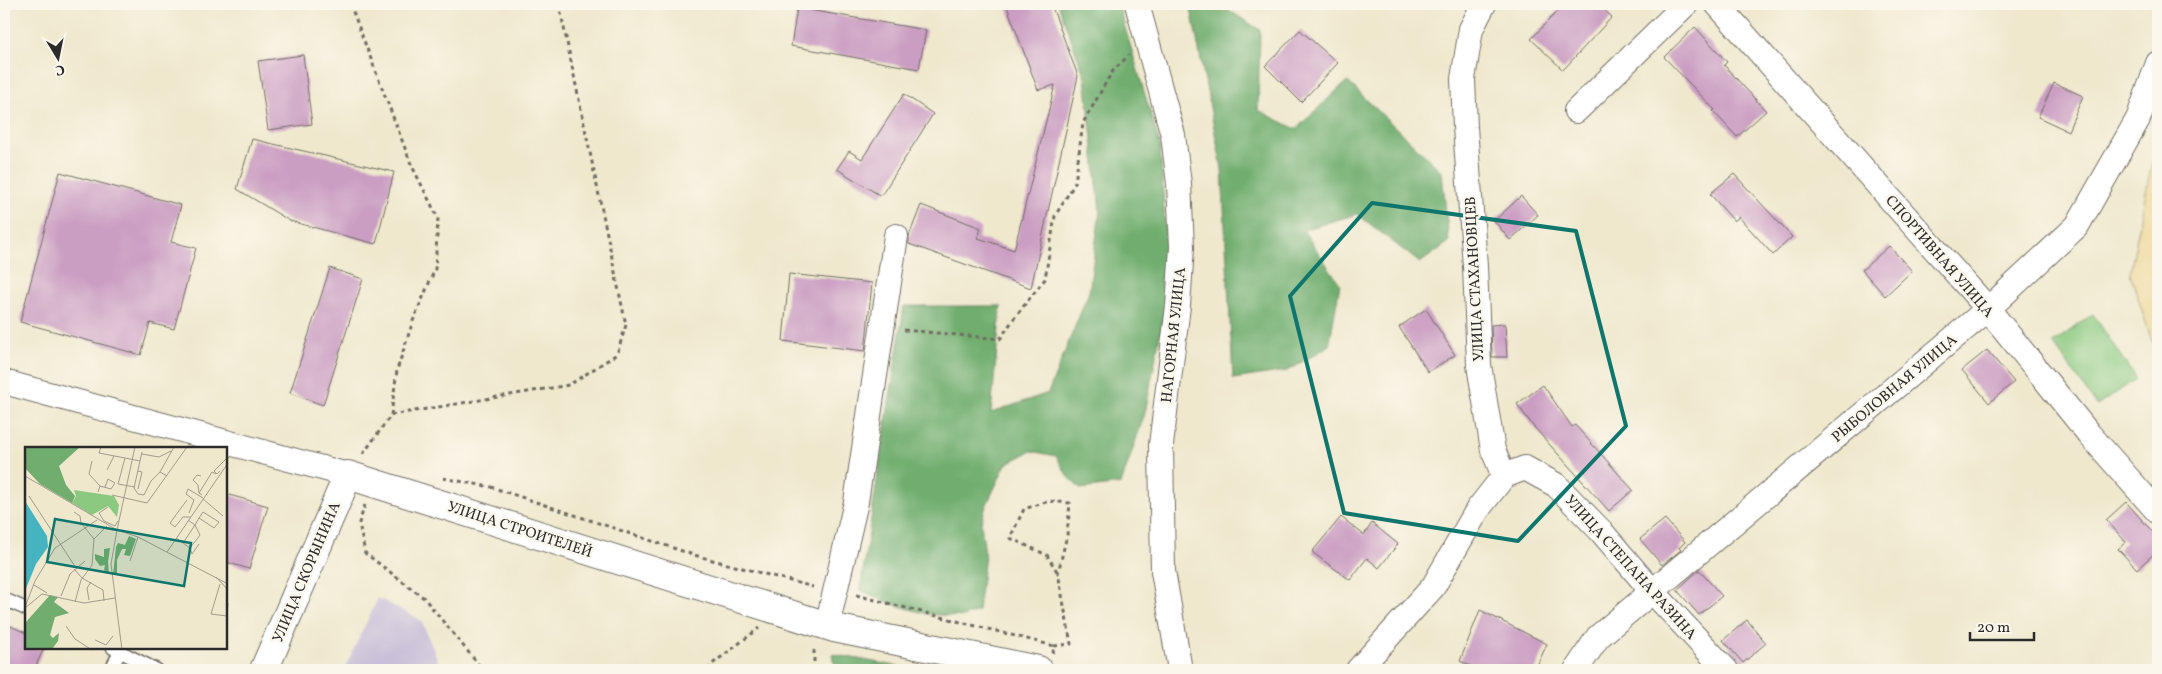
<svg xmlns="http://www.w3.org/2000/svg" width="2162" height="674" font-family="Vollkorn,serif">
	<style>
		.industrial { fill: #c9bfd8 }
		.green { fill: #8bc980; stroke: #5b7a56 }
		.forest { fill: #70ad6e; stroke: #4e6c4c }
		.sand { fill: #eeda9e; stroke: #8c8264 }
		.building { fill: #ca9dc2 }
		.lines { fill: none; stroke-linecap: round; stroke-linejoin: round }
		.service-casing { stroke: #706d64; stroke-width: 15 }
		.minor-casing { stroke: #706d64; stroke-width: 26 }
		.tertiary-casing { stroke: #706d64; stroke-width: 30 }
		.path { stroke: #706d64; stroke-width: 3; stroke-dasharray: 4 4; stroke-linecap: butt }
		.service { stroke: #fff; stroke-width: 12 }
		.minor { stroke: #fff; stroke-width: 24 }
		.tertiary { stroke: #fff; stroke-width: 28 }
		.marked { fill: none; stroke: #0f766e; stroke-width: 4; stroke-linejoin: round }
		.labels { text-anchor: middle; stroke-width: 5; stroke-linejoin: round; paint-order: stroke }
		.street-label { font-size: 15px; fill: #2b2b2b; stroke: #fbf7ec }
		.inset-road { fill: none; stroke: #a19c8c; stroke-width: 1 }
		.view { fill: #0f766e; fill-opacity: 0.15; stroke: #0f766e; stroke-width: 2.5 }
		.inset-edge { fill: none; stroke: #2b2b2b; stroke-width: 2.5 }
	</style>
	<rect width="100%" height="100%" fill="#fbf7ec"/>
	<filter id="ink" filterUnits="userSpaceOnUse"><feTurbulence type="fractalNoise" baseFrequency=".02" numOctaves="2"/><feDisplacementMap in="SourceGraphic" scale="10" xChannelSelector="R" yChannelSelector="G"/><feConvolveMatrix kernelMatrix="1 2 1 2 8 2 1 2 1" color-interpolation-filters="sRGB"/></filter>
	<filter id="wash" filterUnits="userSpaceOnUse"><feTurbulence type="fractalNoise" baseFrequency=".0096" numOctaves="4" result="noise"/><feDisplacementMap in="SourceGraphic" scale="20" xChannelSelector="R" yChannelSelector="G"/><feGaussianBlur stdDeviation="1.12" result="paint"/><feColorMatrix in="noise" values="0 0 0 0 0 0 0 0 0 0 0 0 0 0 0 0 0 1.4 0 .05"/><feComposite in="paint" operator="in"/></filter>
	<g filter="url(#wash)">
		<rect width="100%" height="100%" fill="#efe8cd"/>
		<path class="industrial" d="M378,598L421,620L442,670H344Z"/>
		<path class="green" d="M2093,314L2136,379L2097,406L2053,343Z"/>
		<path class="forest" d="M1058,4H1118L1160,145L1169,289L1145,413L1121,484L1080,489L1067,475L1056,456L1031,451L1006,464L986,506L981,523L985,555L978,611L963,617L927,614L892,604L860,590L904,306H1001L991,413L1048,393L1089,292L1100,210L1085,77Z
			M1190,4H1219L1260,30L1258,110L1296,129L1347,81L1442,172L1449,242L1420,263L1357,214L1303,230L1340,284L1329,346L1287,371L1233,379L1222,169Z
			M832,654L906,668L911,670H836Z"/>
		<path class="sand" d="M2158,149V360L2130,273L2152,162Z"/>
		<g id="blocks">
			<path class="building" d="M1006,4H1051L1078,76L1031,288L909,244V236L921,205L981,228L978,238L1014,250L1055,85L1038,90Z
				M1564,4H1597L1612,17L1563,70L1531,39Z
				M797,8L926,30L919,69L791,46Z
				M1695,27L1727,62L1724,65L1766,111L1737,137L1713,111L1715,110L1664,57Z
				M1300,30L1338,63L1301,102L1265,66Z
				M303,55L312,124L268,130L258,61Z
				M2054,83L2083,96L2068,131L2038,117Z
				M904,94L933,114L881,196L837,169L849,151L862,159Z
				M252,139L394,172L376,244L290,221L237,189Z
				M60,172L181,205L171,242L196,248L174,329L150,323L141,355L20,322Z
				M1734,174L1792,237L1773,255L1739,217L1734,221L1710,194Z
				M1521,196L1538,215L1510,240L1494,221Z
				M1889,246L1912,271L1885,296L1862,270Z
				M330,268L363,279L323,405L290,393Z
				M789,274L872,283L865,351L783,341Z
				M1426,309L1455,355L1428,372L1399,327Z
				M1505,324L1507,357H1492L1491,325Z
				M1987,350L2014,382L1989,403L1962,370Z
				M1543,385L1572,427L1575,425L1633,490L1609,511L1533,426L1517,404Z
				M226,494L268,506L249,569L226,562Z
				M2126,502L2158,538V550L2137,569L2118,549L2126,542L2106,520Z
				M1341,517L1364,535L1372,523L1398,544L1379,568L1367,558L1350,580L1312,552Z
				M1665,519L1685,542L1679,548L1681,550L1662,565L1640,539Z
				M1699,570L1722,596L1699,615L1677,590Z
				M1480,610L1547,644L1535,670H1480L1460,661Z
				M1747,620L1766,643L1743,663L1723,640Z
				M4,623L26,633V648H44L34,670H4Z"/>
		</g>
	</g>
	<g filter="url(#ink)">
		<use href="#blocks" fill-opacity="0" stroke="#706d64" stroke-width="1"/>
		<g class="lines">
			<g class="service-casing">
				<path id="service" d="M4,599L26,609
					M113,648L157,670
					M111,670L120,651"/>
			</g>
			<g class="minor-casing">
				<path id="minor" d="M1137,4L1173,135L1179,184L1182,247L1178,306L1161,445L1163,571L1180,670
					M1484,4L1471,29L1463,79L1465,127L1475,266L1479,365L1493,450L1504,476
					M1717,4L1988,309L2089,434L2158,512
					M1576,111L1686,4
					M4,382L348,475
					M1504,476L1525,468L1556,485L1600,530L1652,591L1726,670
					M827,626L856,502L896,236
					M1358,670L1433,587L1478,509L1504,476
					M1576,670L1598,637L1988,309L2077,226L2138,119L2158,63"/>
			</g>
			<g class="tertiary-casing">
				<path id="tertiary" d="M264,670L348,475L834,628L1038,670"/>
			</g>
			<path class="path" d="M350,4L411,164L438,218L435,269L413,321L397,370L391,415
				M239,5L240,4
				M904,330L1000,339L1015,317L1045,279L1055,216L1075,183L1083,123L1112,72L1129,55
				M363,454L391,415L569,385L617,354L626,325L559,4
				M443,478L491,487L694,555L813,587
				M365,505L359,523L365,553L424,598L483,670
				M856,595L1054,646L1053,653
				M1054,646L1071,644L1058,573L1067,535L1070,503L1049,501L1024,509L1010,538L1047,555L1058,573
				M708,670L711,665L759,628
				M814,670V651L816,647"/>
			<use href="#service" class="service"/>
			<use href="#minor" class="minor"/>
			<use href="#tertiary" class="tertiary"/>
		</g>
	</g>
	<path class="marked" d="M1372,203L1576,231L1626,426L1518,541L1344,513L1290,296Z"/>
	<g class="labels">
		<g class="street-label">
			<text transform="translate(1940 256) rotate(49)" y="5">СПОРТИВНАЯ УЛИЦА</text>
			<text transform="translate(1474 279) rotate(-93)" y="5">УЛИЦА СТАХАНОВЦЕВ</text>
			<text transform="translate(1173 335) rotate(-84)" y="5">НАГОРНАЯ УЛИЦА</text>
			<text transform="translate(1894 388) rotate(-40)" y="5">РЫБОЛОВНАЯ УЛИЦА</text>
			<text transform="translate(520 529) rotate(18)" y="5">УЛИЦА СТРОИТЕЛЕЙ</text>
			<text transform="translate(1631 567) rotate(48)" y="5">УЛИЦА СТЕПАНА РАЗИНА</text>
			<text transform="translate(306 572) rotate(-67)" y="5">УЛИЦА СКОРЫНИНА</text>
		</g>
	</g>
	<g transform="translate(25 447)">
		<rect width="202" height="202" fill="#efe8cd"/>
		<path d="M49,43L89,49L94,58L92,70L83,59L67,68L47,56L51,49Z" fill="#8bc980"/>
		<path d="M0,0H55L34,19L41,38L50,49L47,56L15,37L0,21ZM104,89L111,92L105,109L99,108L101,102H97L92,113V128H88L91,100L93,96L100,98ZM85,101L83,115L84,127L79,123L80,118L75,119L70,112V107L79,110V102ZM25,148L33,150L29,155L44,166L30,170L25,188L28,191L34,186L33,194L27,202L0,203L1,175Z" fill="#70ad6e"/>
		<path d="M0,54L22,89L23,100L11,117L0,144Z" fill="#46b4c0"/>
		<path class="inset-road" d="M76,0L74,6L100,11M117,5L109,41L113,47L119,48L126,34L135,25M117,7L134,10L146,4M67,14L64,27L75,39L73,45M82,23L89,9M195,24L192,27L189,24L202,11M0,29L92,83L110,0M142,29L135,25L149,0M75,39L86,42L90,36L83,32L80,40M110,40L93,37L100,11L115,14M113,42L117,25L113,24M174,46L173,38L168,33L172,28L176,29M87,48L122,56L162,0M177,48L174,46L184,30L187,25L191,27M4,49L51,121M178,52L198,69M162,53L145,76L150,80L158,70H166M83,60L74,66L79,74L90,79L93,74M49,65L55,69L56,76L69,92M164,66L169,53L161,47L163,42L178,51M163,73L170,78L174,71L189,81L194,75L178,65L174,71M151,91L165,101L175,88L170,78L158,96M69,92L82,79M165,101L167,107L174,97M142,105L203,16M105,114L113,90M49,122L57,131L78,143L79,154M191,130L203,143M195,137L186,167L202,169L203,156M9,138L22,146M36,149L45,127L60,114M64,153L62,141L66,135M50,155L56,133L67,118L69,92M0,160L10,134L30,101L72,73M0,161L17,147L59,156L90,151M41,179L50,192L67,203M70,193L81,198L88,189M97,203L86,117L92,83L113,90L203,137"/>
		<path class="view" d="M30,72L166,96L159,139L22,115Z"/>
		<rect width="202" height="202" class="inset-edge"/>
	</g>
	<rect width="2162" height="674" fill="none" stroke="#fbf7ec" stroke-width="20"/>
	<g transform="translate(58 58) rotate(170)" stroke="#fbf7ec" stroke-width="4" paint-order="stroke">
	<path d="M0-4L9 19L0 12L-9 19Z" fill="#2b2b2b"/>
	<text y="-8" font-size="14" font-weight="bold" text-anchor="middle" fill="#2b2b2b">С</text>
	</g>
	<path d="M1970 632v8h64v-8" fill="none" stroke="#2b2b2b" stroke-width="2.5"/>
	<text x="1977" y="632" font-size="15" fill="#2b2b2b" stroke="#fbf7ec" stroke-width="4" paint-order="stroke">20 m</text>
</svg>
